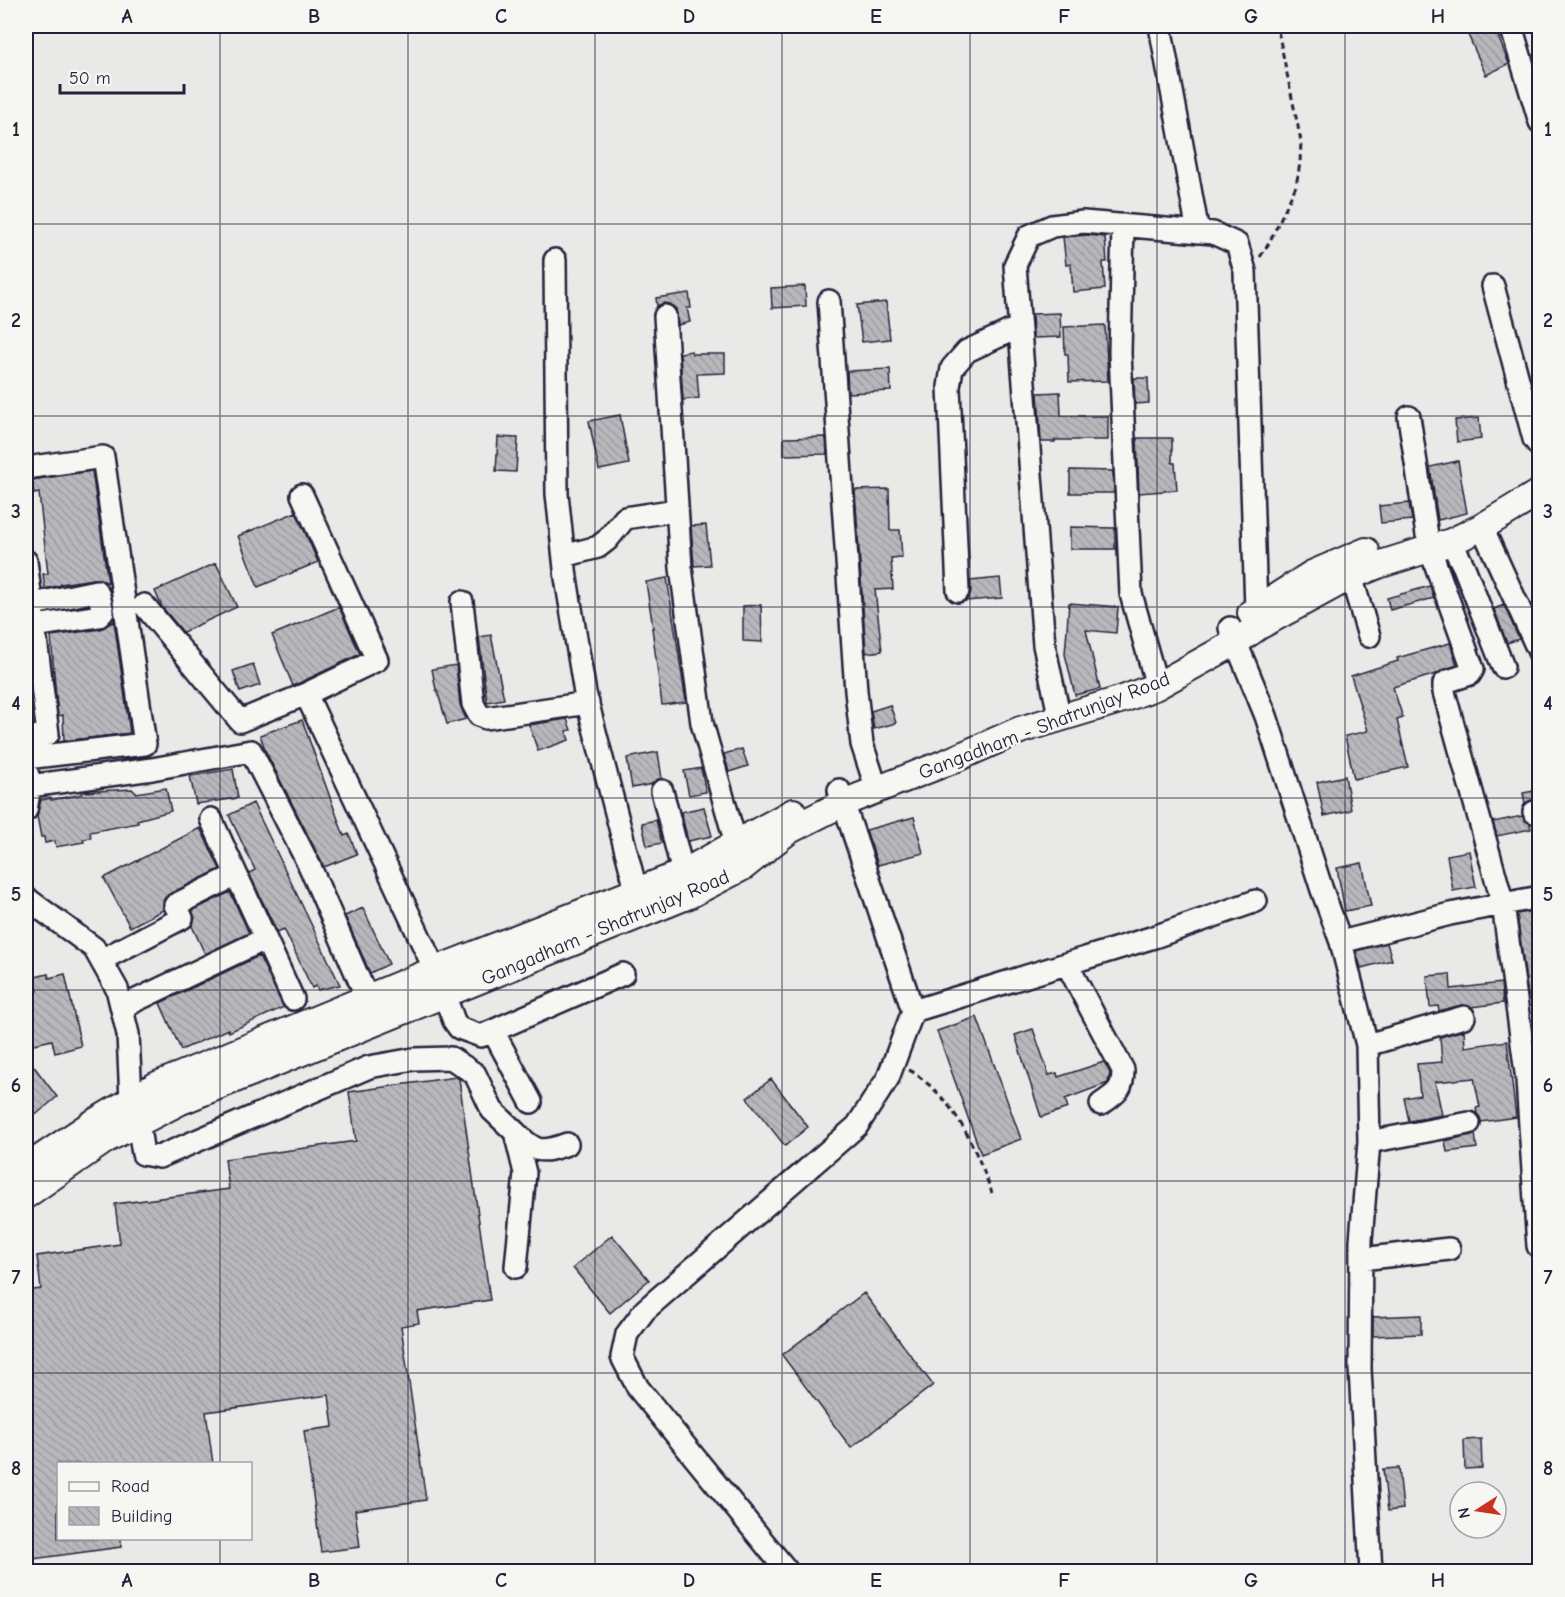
<svg xmlns="http://www.w3.org/2000/svg" width="1565" height="1597" font-family="'Comic Neue',sans-serif">
	<style>
		.building { fill: url(#building-back-hatch); stroke: #22223b; stroke-width: 1.5 }
		.lines { fill: none; stroke-linecap: round; stroke-linejoin: round }
		.minor-casing { stroke: #22223b; stroke-width: 26 }
		.major-casing { stroke: #22223b; stroke-width: 30 }
		.path { stroke: #22223b; stroke-width: 3; stroke-dasharray: 6 4.5; stroke-linecap: butt }
		.minor { stroke: #f6f6f2; stroke-width: 21 }
		.major { stroke: #f6f6f2; stroke-width: 26 }
		.grid { fill: none; stroke: #22223b; stroke-width: 1.5; stroke-opacity: 0.55 }
		.labels { text-anchor: middle; stroke-width: 5; stroke-linejoin: round; paint-order: stroke }
		.street-label { font-size: 20px; fill: #22223b; stroke: #f6f6f2 }
		.neatline { fill: none; stroke: #22223b; stroke-width: 2 }
		.grid-label { font-size: 20px; text-anchor: middle; font-weight: bold; fill: #22223b }
	</style>
	<defs>
		<pattern id="building-back-hatch" width="6" height="6" patternUnits="userSpaceOnUse" patternTransform="scale(1.5)"><rect width="6" height="6" fill="#b8b8bc"/><path d="M-1 5l2 2M0 0l6 6M5-1l2 2" fill="none" stroke="#9e9ea2"/></pattern>
	</defs>
	<rect width="100%" height="100%" fill="#e9e9e7"/>
	<filter id="ink" filterUnits="userSpaceOnUse"><feTurbulence type="fractalNoise" baseFrequency=".0167" numOctaves="2"/><feDisplacementMap in="SourceGraphic" scale="12" xChannelSelector="R" yChannelSelector="G"/><feConvolveMatrix kernelMatrix="1 2 1 2 8 2 1 2 1" color-interpolation-filters="sRGB"/></filter>
	<g filter="url(#ink)">
		<path class="building" d="M1464,26H1494L1509,64L1486,75Z
			M1088,235L1105,237L1107,262H1103L1105,289L1073,292L1071,264L1066,265L1063,237Z
			M805,286L806,306L772,308L771,288Z
			M689,293L691,308H687L690,322L678,325L676,309L670,304L664,303L657,306L656,298Z
			M886,302L890,339L862,342L857,305Z
			M1060,313L1061,337L1033,338L1032,314Z
			M1105,325L1108,381L1069,382L1068,354H1065L1064,327Z
			M691,351L692,354H725V373L697,374L699,398L683,400L680,353Z
			M890,369L891,391L848,393L847,371Z
			M1134,378H1148L1149,403L1135,404Z
			M1060,392L1061,416H1108V440H1055V442H1041L1038,393Z
			M620,415L629,464L599,470L589,421Z
			M1479,418L1481,439L1457,442L1455,420Z
			M498,437L518,438L516,472L496,471Z
			M826,437L827,454L784,455V438Z
			M1137,438H1172V463H1175L1177,490L1139,493Z
			M1458,461L1467,513L1438,520L1430,467Z
			M1070,470L1113,471L1114,493H1070Z
			M92,471L108,583L100,579H93L61,584V585L45,589L43,574H48L39,493L34,494L32,480Z
			M889,489L890,530H900L902,557L891,558L893,589L875,590L882,651L866,653L855,490Z
			M1409,503L1412,520L1381,523L1379,506Z
			M296,512L318,562L258,587L238,536Z
			M706,525L710,565L694,566L691,526Z
			M1070,527L1115,528V549H1070Z
			M216,563L237,607L183,632L162,607L155,591Z
			M667,578L686,702L662,705L652,628H653L646,582Z
			M1000,578L1002,598L966,601L971,591L970,581Z
			M1430,586L1434,598L1390,610L1387,598Z
			M1069,603L1118,607L1116,633L1086,630L1100,689L1075,695L1065,654Z
			M761,605L762,642L743,641V606Z
			M1504,605L1519,639L1507,643L1494,609Z
			M339,607L360,654L293,686L272,635Z
			M114,621L130,733L64,741L63,715L58,716L55,685L51,636L101,629Z
			M491,635L504,699L487,702L479,637Z
			M1450,643L1457,665L1436,674L1393,687L1403,718L1397,720L1408,767L1354,779L1345,736L1368,731L1351,676L1398,661L1397,658Z
			M253,664L260,685L240,692L233,671Z
			M456,665L460,705L466,719L447,724L437,690H436L432,669Z
			M890,705L896,723L874,729L871,711Z
			M567,719L571,730L566,731L569,740L538,751L529,725Z
			M302,720L344,836L349,834L357,854L324,867L266,752L260,735Z
			M742,749L748,766L729,772L724,754Z
			M658,752L662,779H658L652,784L632,788L627,758Z
			M701,768L706,792L689,795L684,771Z
			M233,769L238,798L196,804L190,776Z
			M1345,776L1351,810L1324,816L1317,782Z
			M166,788L171,811L137,820L138,823L90,832L91,838L83,839L84,842L56,847L55,841L45,843L44,837H41L37,816L41,800L51,798V800L82,794L81,792L132,789L136,793Z
			M1539,790V798L1531,800L1525,804L1523,793Z
			M253,803L313,928L340,985L318,990L316,986L312,988L284,929L277,932L249,873L255,870L229,815Z
			M704,807L712,836L688,841L681,812Z
			M1522,816L1530,824L1531,829L1497,836L1493,822Z
			M914,817L923,853L878,865L866,830Z
			M656,820L662,843L647,846L642,823Z
			M200,828L220,869L169,894L164,899L163,910L130,927L104,878Z
			M1469,851L1476,887L1453,891L1447,855Z
			M1362,863L1371,906L1345,911L1337,868Z
			M230,892L249,933L205,954L192,926L195,918L192,911Z
			M363,908L389,964L370,973L345,916Z
			M1539,910V994L1528,996L1517,914Z
			M1387,943L1392,960L1361,968L1356,951Z
			M259,956L284,1007L229,1032L228,1029L181,1050L160,1003Z
			M48,974L49,978L65,974L81,1046L55,1053L52,1040L26,1046V993L38,991L35,977Z
			M1450,974L1451,989L1501,983L1503,1003L1471,1007L1461,1005L1439,1011L1438,1006L1430,1007L1427,976Z
			M977,1017L1021,1139L981,1154L937,1031Z
			M1033,1029L1049,1075L1057,1073L1058,1077L1104,1062L1110,1073L1108,1083L1065,1099L1068,1108L1041,1117L1015,1035Z
			M1464,1030L1465,1047L1507,1041L1516,1117L1481,1122L1477,1113L1476,1108L1480,1107L1474,1078L1435,1082L1442,1115L1409,1121L1404,1098L1420,1095L1417,1064L1442,1062L1440,1037Z
			M26,1056L57,1097L26,1123Z
			M456,1077L459,1079L490,1300L417,1311L419,1323L401,1326L426,1500L355,1510L360,1547L321,1552L304,1431L333,1427L329,1395L206,1412L213,1464H58V1539H121V1547L26,1560V1291L41,1289L37,1256L120,1244L115,1204L229,1189L225,1159L356,1141L349,1092Z
			M771,1079L808,1127L785,1146L747,1098Z
			M1475,1134L1477,1148L1447,1152L1445,1141Z
			M612,1235L649,1280L610,1313L573,1268Z
			M864,1293L933,1385L851,1448L782,1355Z
			M1421,1315V1334L1373,1336V1317Z
			M1481,1439L1482,1468L1465,1469L1464,1440Z
			M1399,1468L1403,1509L1388,1511L1383,1469Z"/>
		<g class="lines">
			<g class="minor-casing">
				<path id="minor" d="M1160,26L1198,232
					M1511,26L1540,122
					M1123,225L1120,353L1131,594L1157,686
					M555,260L557,494L566,578L585,693L640,905
					M1493,286L1534,439L1540,447
					M829,301L856,691L862,744L877,790
					M665,316L681,568L702,723L740,858
					M1409,417L1427,535
					M26,468L103,457L145,744L26,758
					M1482,527L1540,654
					M1451,542L1464,567L1503,667
					M1430,549L1473,669L1470,674L1448,681L1444,684V692L1503,904L1527,1080L1538,1246
					M564,556L598,547L607,540L625,518L677,510
					M26,561L48,734L26,738
					M1351,576L1369,636
					M958,591L949,387L952,368L967,351L1019,327
					M462,602L473,704L479,715L486,718L588,703
					M33,604L96,591L99,596L103,612L99,616L35,626
					M144,605L240,721L306,694L377,660L302,495
					M1230,628L1266,716L1322,890L1341,942L1367,1045L1369,1142L1361,1240L1360,1369L1371,1572
					M306,694L435,970L454,1021L459,1028L481,1036L623,974
					M1060,719L1044,645L1015,265L1029,236L1052,226L1083,222L1213,233L1237,244L1245,271L1256,609
					M30,786L152,769L251,751L310,867L367,998
					M839,790L913,1011L1154,937L1256,901
					M662,791L683,873
					M26,810L30,786L28,775
					M1534,812L1540,811
					M211,819L293,999
					M26,898L94,948L117,989L128,1034L131,1100
					M1341,942L1450,914L1540,897
					M101,960L182,918L175,905L236,875
					M1067,964L1123,1070C1123,1091 1116,1093 1101,1104
					M122,1007L265,939
					M493,1031L531,1102
					M1367,1045L1464,1017
					M138,1122L143,1154L159,1157L369,1067L414,1059L451,1058L475,1074L492,1110L515,1132L525,1173L516,1267
					M515,1132C535,1152 540,1154 567,1144
					M1369,1142L1469,1123
					M1361,1259L1449,1249
					M788,1572L638,1388L622,1357L627,1334L645,1310L857,1126L888,1078L913,1011"/>
			</g>
			<g class="major-casing">
				<path id="major" d="M1251,613L1312,574L1366,551
					M26,1168L90,1125L157,1085L435,970L683,873L793,812
					M26,1195L105,1140L181,1101L689,895L743,867L788,831L843,803L950,761L1020,730L1123,699L1157,686L1236,642L1259,626L1351,576L1378,565L1451,542L1482,527L1540,492"/>
			</g>
			<path class="path" d="M1260,257L1269,243L1296,186L1300,163L1301,141L1277,26
				M909,1070C916,1073 922,1079 928,1084C961,1112 977,1153 992,1193"/>
			<use href="#minor" class="minor"/>
			<use href="#major" class="major"/>
		</g>
	</g>
	<path class="grid" d="M220,26V1464M408,26V1572M595,26V1572M782,26V1572M970,26V1572M1157,26V1572M1345,26V1572M26,224H1540M26,416H1540M26,607H1540M26,798H1540M26,990H1540M26,1181H1540M26,1373H1540M220,1538V1572"/>
	<g class="labels">
		<g class="street-label">
			<text transform="translate(1044 725) rotate(-21)" y="7">Gangadham - Shatrunjay Road</text>
			<text transform="translate(605 927) rotate(-23)" y="7">Gangadham - Shatrunjay Road</text>
		</g>
	</g>
	<rect width="1565" height="1597" fill="none" stroke="#f6f6f2" stroke-width="66"/>
	<rect x="57" y="1462" width="195" height="78" fill="#f6f6f2" stroke="#a1a1a9" stroke-width="1.5"/>
	<rect x="69" y="1482" width="30" height="9" fill="#f6f6f2" stroke="#a1a1a9" stroke-width="1.5"/>
	<text x="111" y="1492" font-size="18" fill="#22223b">Road</text>
	<rect x="69" y="1507" width="30" height="18" fill="url(#building-back-hatch)" stroke="#a1a1a9" stroke-width="1.5"/>
	<text x="111" y="1522" font-size="18" fill="#22223b">Building</text>
	<g transform="translate(1478 1510) rotate(258)"><circle r="28" fill="#f6f6f2" stroke="#a1a1a9" stroke-width="1.5"/>
	<path d="M0-4.5L10 22L0 15L-10 22Z" fill="#c8321e"/>
	<text y="-9" font-size="16" font-weight="bold" text-anchor="middle" fill="#22223b">N</text>
	</g>
	<path d="M60 84v9h124v-9" fill="none" stroke="#22223b" stroke-width="3"/>
	<text x="69" y="84" font-size="18" fill="#22223b" stroke="#f6f6f2" stroke-width="4.5" paint-order="stroke">50 m</text>
	<rect x="33" y="33" width="1499" height="1531" class="neatline"/>
	<g class="grid-label">
		<text x="127" y="23">A</text>
		<text x="314" y="23">B</text>
		<text x="501" y="23">C</text>
		<text x="689" y="23">D</text>
		<text x="876" y="23">E</text>
		<text x="1064" y="23">F</text>
		<text x="1251" y="23">G</text>
		<text x="1438" y="23">H</text>
		<text x="16" y="136">1</text>
		<text x="1548" y="136">1</text>
		<text x="16" y="327">2</text>
		<text x="1548" y="327">2</text>
		<text x="16" y="518">3</text>
		<text x="1548" y="518">3</text>
		<text x="16" y="710">4</text>
		<text x="1548" y="710">4</text>
		<text x="16" y="901">5</text>
		<text x="1548" y="901">5</text>
		<text x="16" y="1092">6</text>
		<text x="1548" y="1092">6</text>
		<text x="16" y="1284">7</text>
		<text x="1548" y="1284">7</text>
		<text x="16" y="1475">8</text>
		<text x="1548" y="1475">8</text>
		<text x="127" y="1587">A</text>
		<text x="314" y="1587">B</text>
		<text x="501" y="1587">C</text>
		<text x="689" y="1587">D</text>
		<text x="876" y="1587">E</text>
		<text x="1064" y="1587">F</text>
		<text x="1251" y="1587">G</text>
		<text x="1438" y="1587">H</text>
	</g>
</svg>
